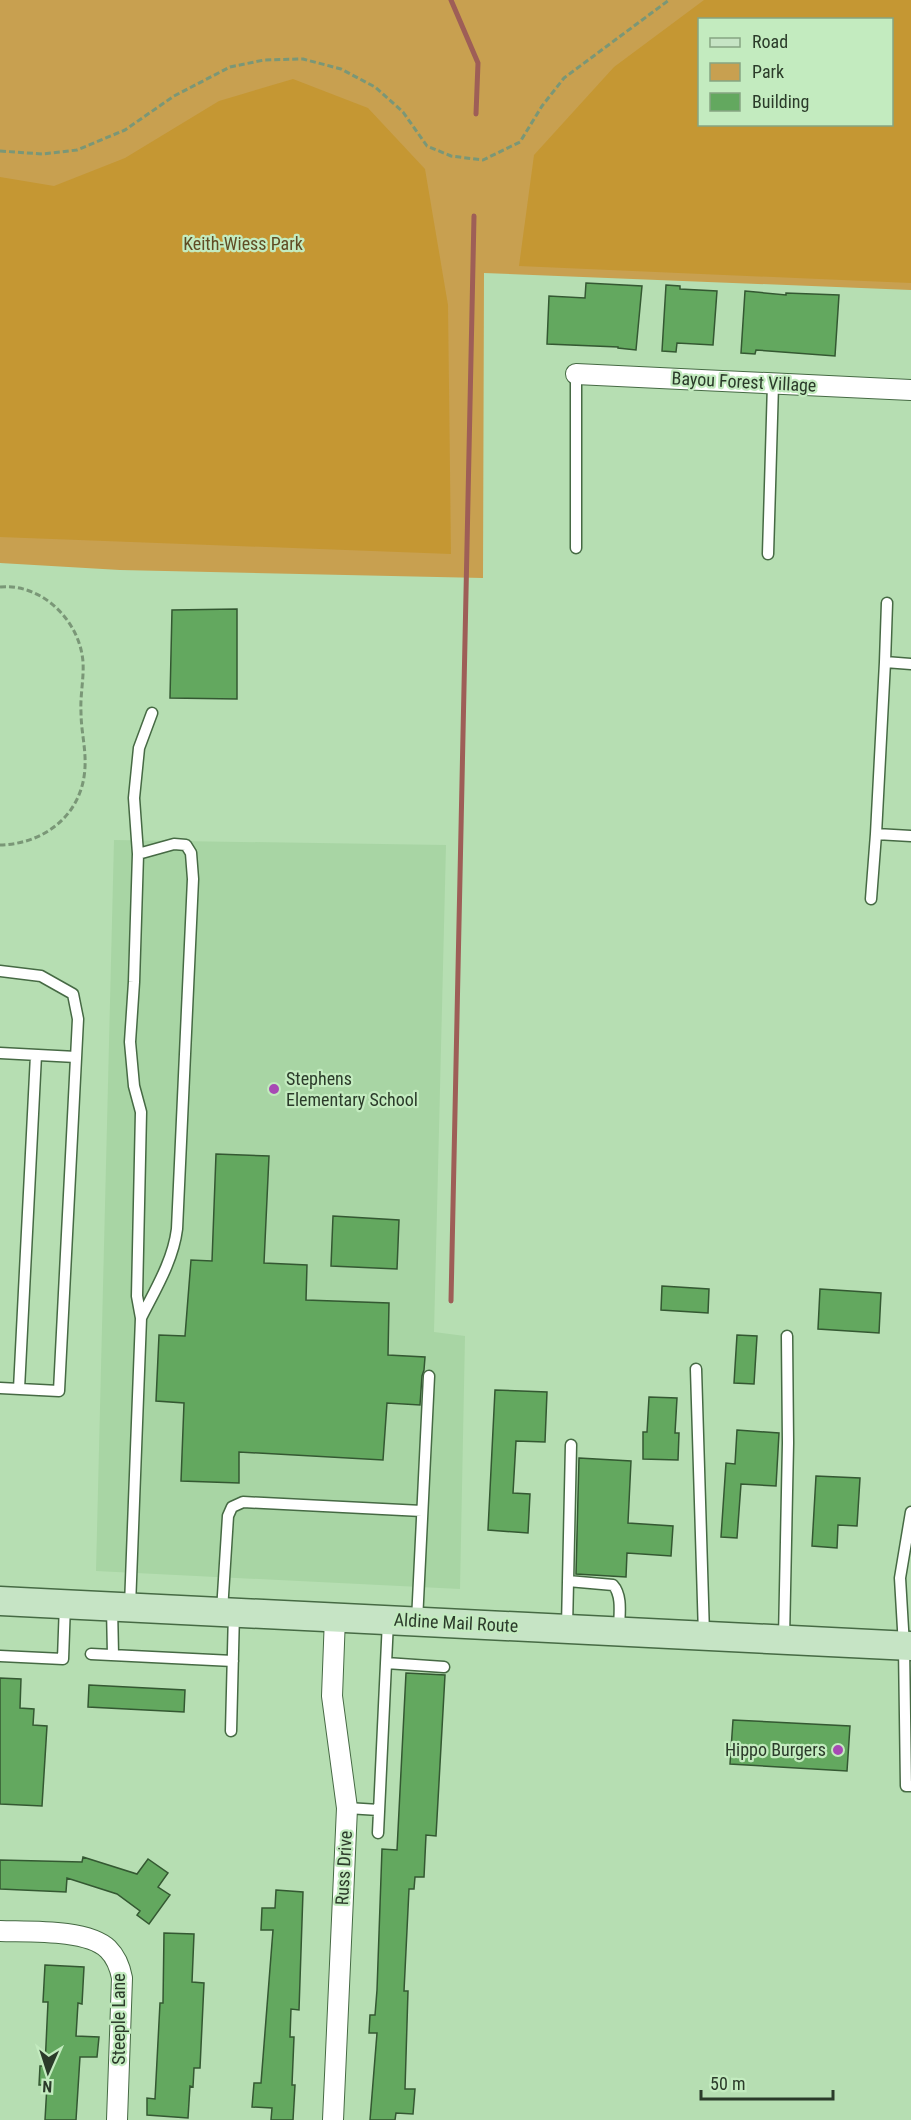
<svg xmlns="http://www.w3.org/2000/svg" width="911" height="2120" font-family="'Roboto Condensed',sans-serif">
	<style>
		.built { fill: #a8d5a4 }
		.green { fill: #c8a050; fill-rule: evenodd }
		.forest { fill: #c59733; fill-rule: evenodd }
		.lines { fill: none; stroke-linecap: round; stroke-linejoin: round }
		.stream { stroke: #9e5e57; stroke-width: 5 }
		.building { fill: #63a85f; stroke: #345832; stroke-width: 1.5 }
		.service-casing { stroke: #466a44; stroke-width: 13 }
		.minor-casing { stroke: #466a44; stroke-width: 22 }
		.secondary-casing { stroke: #466a44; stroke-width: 31 }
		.path { stroke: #7a9777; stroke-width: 3; stroke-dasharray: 6 3; stroke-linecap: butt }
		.service { stroke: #fff; stroke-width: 10 }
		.minor { stroke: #fff; stroke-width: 20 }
		.secondary { stroke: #c6e4c5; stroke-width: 28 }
		.poi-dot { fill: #a74ab4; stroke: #c3ebbf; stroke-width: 2 }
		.labels { text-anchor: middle; stroke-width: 4.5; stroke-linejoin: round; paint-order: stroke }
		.park-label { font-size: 18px; fill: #604c24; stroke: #c3ebbf }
		.street-label { font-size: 18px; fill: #2b3b2a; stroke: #c3ebbf }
		.poi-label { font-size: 18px; fill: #2b3b2a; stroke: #c3ebbf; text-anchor: start }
	</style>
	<rect width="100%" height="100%" fill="#b6deb2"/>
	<path class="built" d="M114,840L446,845L434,1332L465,1336L460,1589L96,1571Z"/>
	<path class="green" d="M0,0H911V290L484,273L483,578L120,570L0,563ZM700,20H892V124H700Z"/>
	<path class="forest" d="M704,0H911V283L519,266L534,155L614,67ZM700,20H892V124H700Z
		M293,79L368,108L425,169L448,305L451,554L0,537V177L54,186L125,158L219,101Z"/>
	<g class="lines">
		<path class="stream" d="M451,0L478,63L476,114
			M451,1301L474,216"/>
	</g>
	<path class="building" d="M586,283L642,286L636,350L618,348V347L547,344L549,296L585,298Z
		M666,285L680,286V289L717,291L713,345L677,343L676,352L662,351Z
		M745,291L786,295V293L839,295L835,356L756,350L755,354L741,353Z
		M237,609V699L170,698L172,610Z
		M216,1154L269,1156L264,1263L307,1265L306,1300L389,1303L388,1355L425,1357L424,1370L422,1376L420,1405L387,1403L383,1460L239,1452V1483L181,1481L184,1403L156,1401L159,1335L185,1336L191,1260L212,1261Z
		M333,1216L399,1220L397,1269L331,1266Z
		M662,1286L709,1289L708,1313L661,1310Z
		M820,1289L881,1293L879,1333L818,1329Z
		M737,1335L757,1336L754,1384L734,1383Z
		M495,1390L547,1392L545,1442L516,1441L513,1493L530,1494L528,1533L488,1530Z
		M649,1397L677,1398L675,1433H679L678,1460L643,1459V1432H647Z
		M737,1430L779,1433L776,1486L741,1484L737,1538L721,1537L726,1463L735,1464Z
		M579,1458L631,1461L628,1523L673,1526L671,1556L627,1553L626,1577L576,1574Z
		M816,1476L860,1478L857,1526L838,1525L837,1548L812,1546Z
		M406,1673L445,1675L436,1836L426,1835L424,1877H415L414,1889H409L404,1991H408L405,2089H415L413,2114L396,2113L395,2120H370L377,2033H369L370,2015H375L377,1990L382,1849L397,1850Z
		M0,1678L21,1679L20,1708L34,1709L33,1725L47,1726L42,1806L0,1804Z
		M89,1685L185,1690L184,1712L88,1707Z
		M733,1720L850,1726L847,1771L730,1764Z
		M83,1857L137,1874L148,1859L168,1873L158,1887L170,1895L149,1924L137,1915L140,1911L117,1894L67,1878L66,1892L0,1889V1860L82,1862Z
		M276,1890L303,1892L299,2010L291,2009L290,2037H294L292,2085H295L293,2120H271L272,2108L252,2107L254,2083H261L273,1930H261L262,1908H275Z
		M164,1933L194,1934L192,1982L204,1983L200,2068H194L193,2087L190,2086L188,2118L147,2115V2098L155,2099L160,2003H163Z
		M45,1965L84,1967L82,2004L78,2003L76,2036L99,2037L97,2057H80L76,2120H45L47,2085H39L40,2066H45L48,2002H43Z"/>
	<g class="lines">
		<g class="service-casing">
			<path id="service" d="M576,374V548
				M768,554L773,384
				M885,662L887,603
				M911,664L885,662L876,834L911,836
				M174,844L186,845L191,853L193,879L177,1229C173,1261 155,1290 141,1318L137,1296L141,1112L134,1086L130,1042L134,982L138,854Z
				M138,854L134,798L139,748L152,713
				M871,899L876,834
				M0,971L41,976L73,994L78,1019L59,1391L0,1388
				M0,1053L76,1057
				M696,1369L704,1635
				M19,1389L36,1055
				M911,1512L900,1578L904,1646L906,1786H911
				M568,1581L613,1585C623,1596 619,1616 619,1630
				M130,1606L141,1318
				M112,1607L113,1655
				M222,1611L228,1516L232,1507L243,1502L422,1511
				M417,1621L429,1376
				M567,1627L571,1445
				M784,1639L788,1443L787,1336
				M91,1654L233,1661
				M0,1656L63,1659L65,1604
				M386,1663L444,1667
				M231,1731L234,1612
				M347,1808L379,1810
				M378,1833L388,1621"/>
		</g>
		<g class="minor-casing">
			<path id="minor" d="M576,374L911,390
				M0,1931C29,1932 87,1929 108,1949C116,1957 120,1967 122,1978L117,2120
				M333,2120L347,1808L332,1696L335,1617"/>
		</g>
		<g class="secondary-casing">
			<path id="secondary" d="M0,1601L911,1646"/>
		</g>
		<path class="path" d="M0,151L43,154L77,150L125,130L174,96L230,67L264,60L303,59L341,69L375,87L403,112L427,146L451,156L483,160L520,142L542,106L564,78L669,0
			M0,587C42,583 80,621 83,662C84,679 80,696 81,712C81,731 86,748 85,767C83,814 45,844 0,845"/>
		<use href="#service" class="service"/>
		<use href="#minor" class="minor"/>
		<use href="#secondary" class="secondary"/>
	</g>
	<g class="poi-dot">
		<circle cx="274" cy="1089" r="6"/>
		<circle cx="838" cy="1750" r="6"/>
	</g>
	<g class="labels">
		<g class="park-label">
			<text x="243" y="250">Keith-Wiess Park</text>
		</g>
		<g class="street-label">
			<text transform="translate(744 382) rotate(3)" y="6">Bayou Forest Village</text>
			<text transform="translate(456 1623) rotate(3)" y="6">Aldine Mail Route</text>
			<text transform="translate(344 1868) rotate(-87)" y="6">Russ Drive</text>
			<text transform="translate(119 2019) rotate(-90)" y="6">Steeple Lane</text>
		</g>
		<g class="poi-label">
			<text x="286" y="1085">Stephens<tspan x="286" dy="21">Elementary School</tspan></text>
			<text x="826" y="1756" text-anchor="end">Hippo Burgers</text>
		</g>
	</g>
	<rect x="698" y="18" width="195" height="108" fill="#c3ebbf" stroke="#86a583" stroke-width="1.5"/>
	<rect x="710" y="38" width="30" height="9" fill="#c6e4c5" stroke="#86a583" stroke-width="1.5"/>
	<text x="752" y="48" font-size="18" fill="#2b3b2a">Road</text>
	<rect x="710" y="63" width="30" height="18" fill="#c8a050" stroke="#86a583" stroke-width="1.5"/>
	<text x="752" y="78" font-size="18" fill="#2b3b2a">Park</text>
	<rect x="710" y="93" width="30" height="18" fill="#63a85f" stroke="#86a583" stroke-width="1.5"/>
	<text x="752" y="108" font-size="18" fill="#2b3b2a">Building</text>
	<g transform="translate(48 2072) rotate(183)" stroke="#c3ebbf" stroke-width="4.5" paint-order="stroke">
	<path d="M0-4.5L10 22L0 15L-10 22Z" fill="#2b3b2a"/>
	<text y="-9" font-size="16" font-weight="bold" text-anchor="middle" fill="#2b3b2a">N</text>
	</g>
	<path d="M701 2090v9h132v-9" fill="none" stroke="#2b3b2a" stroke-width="3"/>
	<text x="710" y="2090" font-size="18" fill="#2b3b2a" stroke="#c3ebbf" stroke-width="4.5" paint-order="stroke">50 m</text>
</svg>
